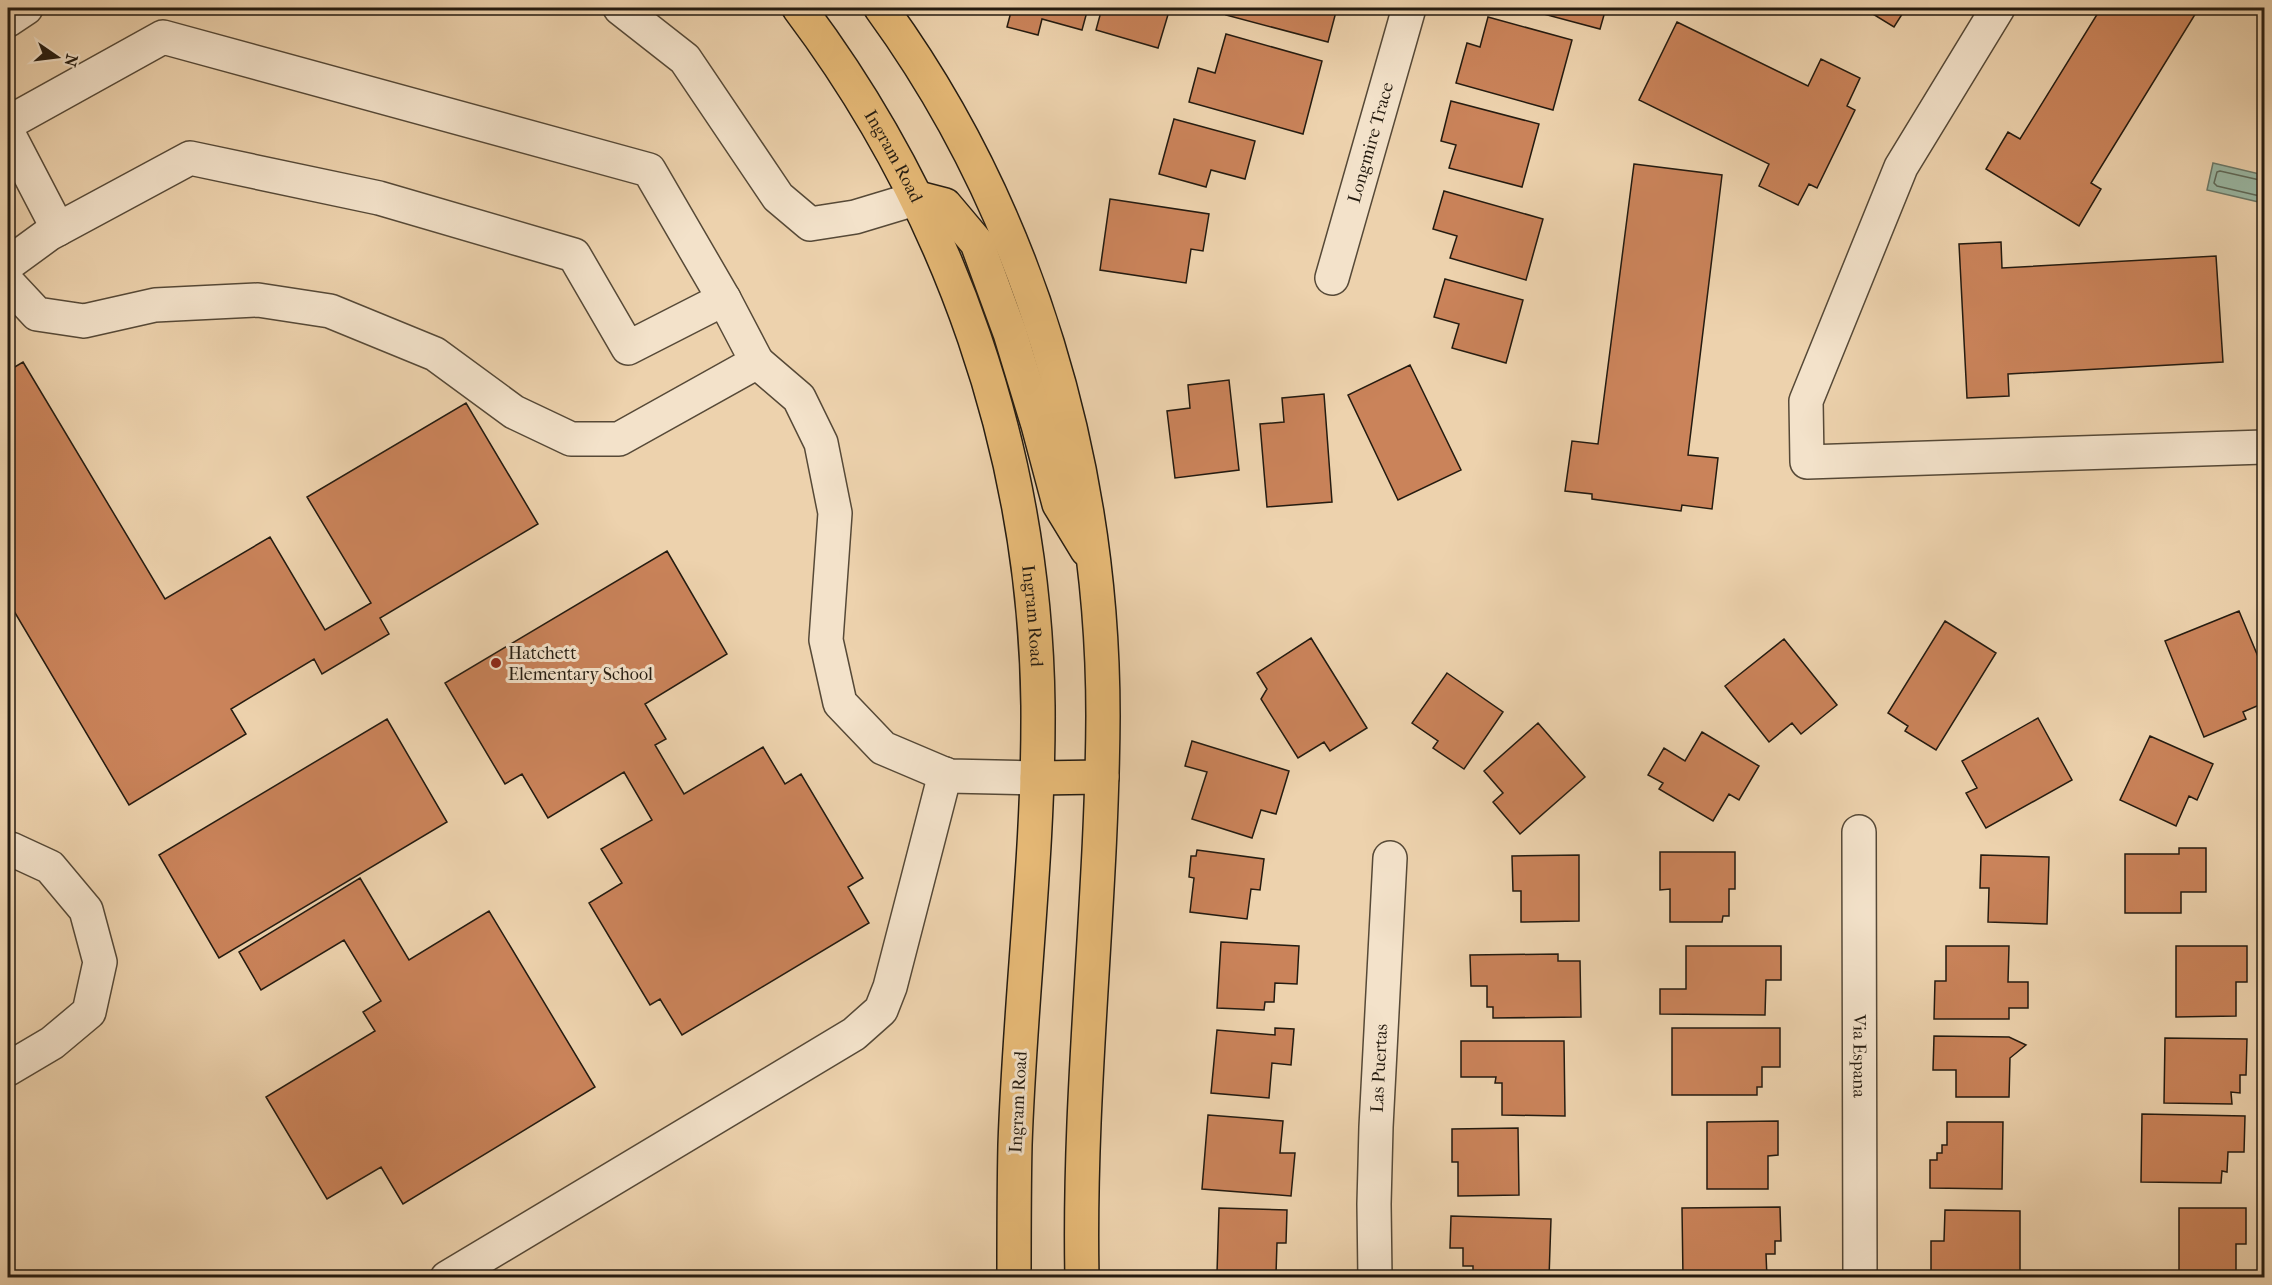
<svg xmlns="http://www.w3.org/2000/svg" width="2272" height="1285" font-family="'IM FELL French Canon',serif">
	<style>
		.water { fill: #9ab8a4; stroke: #6b7969; stroke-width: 1.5 }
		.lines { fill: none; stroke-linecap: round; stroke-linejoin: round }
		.shore { stroke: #5f6a5a; stroke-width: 1.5 }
		.building { fill: #ca835a; stroke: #241b10; stroke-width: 1.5 }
		.minor-casing { stroke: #564937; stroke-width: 36 }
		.major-casing { stroke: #241b10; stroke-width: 36 }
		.minor { stroke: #f3e2ca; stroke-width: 33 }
		.major { stroke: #e6b976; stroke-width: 33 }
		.poi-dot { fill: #8f2418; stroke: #f3e2ca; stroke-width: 2 }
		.labels { text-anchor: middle; stroke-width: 6; stroke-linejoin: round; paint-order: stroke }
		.street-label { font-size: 18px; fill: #241b10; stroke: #f3e2ca }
		.poi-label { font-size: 18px; fill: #241b10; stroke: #f3e2ca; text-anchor: start }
	</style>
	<rect width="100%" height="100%" fill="#edd2ad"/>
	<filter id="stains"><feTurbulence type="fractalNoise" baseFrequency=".00333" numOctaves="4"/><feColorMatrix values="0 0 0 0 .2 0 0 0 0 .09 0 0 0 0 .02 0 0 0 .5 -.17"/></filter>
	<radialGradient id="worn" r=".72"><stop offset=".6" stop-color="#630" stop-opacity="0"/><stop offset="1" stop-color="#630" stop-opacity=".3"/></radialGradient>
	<path class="water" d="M2213,163L2264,175L2263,203L2207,190Z"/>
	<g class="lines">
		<path class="shore" d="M2264,181L2220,171L2217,172L2214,183L2217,186L2264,197"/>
	</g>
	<path class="building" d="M1012,8H1088L1082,30L1042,19L1038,35L1007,27Z
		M1102,8H1170L1158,48L1096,30Z
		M1228,8H1337L1328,42L1226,15Z
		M1521,8H1606L1600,29Z
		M1863,8H1906L1894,27Z
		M2101,8H2199L2091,183L2101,189L2079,226L1986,169L2008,132L2020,139Z
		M1488,17L1572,40L1553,110L1456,83L1467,43L1480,47Z
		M1677,22L1808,86L1821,59L1860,78L1847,106L1855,110L1817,188L1809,184L1798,205L1759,186L1769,164L1639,100Z
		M1226,34L1322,61L1303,134L1189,102L1198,68L1215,73Z
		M1451,101L1539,124L1522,187L1449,168L1456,145L1441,141Z
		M1174,119L1255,141L1245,179L1211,170L1206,187L1159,174Z
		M1634,164L1722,175L1688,455L1718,458L1712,509L1682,505L1681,511L1592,499V494L1565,491L1572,441L1598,444Z
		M1444,191L1543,219L1526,280L1450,258L1457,236L1433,229Z
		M1110,199L1209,214L1203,251L1191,249L1186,283L1100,270Z
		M2001,242L2002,268L2216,256L2223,362L2008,374L2009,396L1967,398L1959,244Z
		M1445,279L1523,300L1506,363L1452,348L1459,324L1434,317Z
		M23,362L165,599L270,537L325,630L371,603L307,497L466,403L538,524L380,618L389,634L322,674L314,659L231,709L246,734L129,805L8,601V371Z
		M1410,365L1461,470L1398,500L1348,395Z
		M1229,380L1239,470L1175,478L1167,411L1190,408L1188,385Z
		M1324,394L1332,502L1267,507L1260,424L1284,422L1282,398Z
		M667,551L727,654L645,704L666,739L655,745L684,794L763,747L785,784L801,774L863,878L848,887L869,923L682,1035L660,999L650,1005L589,903L622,883L601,849L652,820L624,772L548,818L522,774L505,784L445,683Z
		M2239,611L2264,671V703L2243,712L2246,719L2204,737L2165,641Z
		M1945,621L1996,653L1936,750L1905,731L1908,726L1888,713Z
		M1311,638L1367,728L1330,751L1324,742L1298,758L1261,699L1267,689L1257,673Z
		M1784,639L1837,705L1801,734L1792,723L1769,742L1725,686Z
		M1447,673L1503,712L1464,769L1433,748L1438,741L1412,723Z
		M2038,718L2072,780L1986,828L1966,793L1977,788L1962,761Z
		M387,719L447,822L219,958L159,855Z
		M1538,723L1585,777L1520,834L1493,802L1503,793L1484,771Z
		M1702,732L1759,766L1739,800L1729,794L1713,821L1659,789L1663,783L1648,775L1664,748L1685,761Z
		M2150,736L2213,764L2197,800L2189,796L2176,826L2120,800Z
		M1192,741L1289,771L1276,814L1261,810L1252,838L1192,819L1207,772L1185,766Z
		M2179,848H2206V892H2181V913H2125V854H2179Z
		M1197,850L1264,859L1260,890L1251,889L1247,919L1190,912L1194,878L1189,877L1191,856H1196Z
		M1660,852H1735V889H1729V916H1723L1722,922H1670V889L1660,890Z
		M1579,855V921L1521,922V891H1513L1512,856Z
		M1981,855L2049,857L2047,924L1988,922L1989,888H1980Z
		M360,878L409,960L489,911L595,1087L403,1204L381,1167L327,1199L266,1097L375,1031L363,1012L381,1001L344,940L261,990L239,952Z
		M1221,942L1299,946L1297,984L1275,983L1274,1002H1265L1264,1010L1217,1008Z
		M1686,946H1781V980H1766L1765,1015L1660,1014V989H1686Z
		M1946,946H2009L2008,982H2028V1008H2009V1019H1934L1935,981H1946Z
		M2176,946H2247V982H2236V1016L2176,1017Z
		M1558,954V961H1580L1581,1017L1493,1018V1007H1487V986H1471L1470,955Z
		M1275,1028L1294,1029L1291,1065L1272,1063L1269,1098L1211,1093L1217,1030L1275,1035Z
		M1672,1028H1780V1067H1762V1087H1757V1095H1672Z
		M1934,1036L2009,1037L2026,1045L2010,1058L2009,1097H1956V1070H1933Z
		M2165,1038L2247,1039L2246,1075H2240V1093L2231,1092L2232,1104L2164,1103Z
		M1461,1041H1564L1565,1116L1502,1115V1083H1495L1496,1077H1461Z
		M2142,1114L2245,1116L2244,1152H2228L2227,1172L2222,1171L2221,1183L2141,1182Z
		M1208,1115L1283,1121L1280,1153H1295L1291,1196L1202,1189Z
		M1778,1121V1155L1768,1156V1189H1707V1122Z
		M1947,1122H2003L2002,1189L1930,1188V1160H1937V1153H1942V1145H1947Z
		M1518,1128L1519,1195L1458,1196V1162H1452V1129Z
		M1780,1207L1781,1241H1775V1254H1766L1767,1278H1683L1682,1208Z
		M1219,1208L1287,1210L1286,1243H1277L1276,1274L1217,1273Z
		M2179,1208H2246V1244H2236V1276L2179,1275Z
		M1945,1210L2020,1211V1278H1931V1241H1944Z
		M1451,1216L1551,1219L1549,1278L1473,1276V1266H1463V1248H1450Z"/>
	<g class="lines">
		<g class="minor-casing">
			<g id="minor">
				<path d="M620,8L685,59L778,197L810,224L855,217L918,198"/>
				<path d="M1998,8L1901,167L1806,401L1807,462L2264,447"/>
				<path d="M8,20L26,8"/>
				<path d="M8,123L163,37L649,170L724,299"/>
				<path d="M8,133L58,229"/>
				<path d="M8,264L49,234L190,158L379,198L574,255L628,348L724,299L757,362"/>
				<path id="s1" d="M1332,278L1409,8"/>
				<path d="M8,283L37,314L84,321L155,305L258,300L330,311L435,354L514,412L571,439H619L757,362L799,398L821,443L835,513L826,640L840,703L883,748L949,776L1037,778"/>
				<path id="s2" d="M1859,832L1860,1278"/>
				<path d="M8,850L11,849L50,867L86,910L100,962L89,1012L52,1043L8,1069"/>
				<path d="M447,1278L854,1034L881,1010L890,987L945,774"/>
				<path id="s3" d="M1375,1278L1374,1204L1376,1127L1390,858"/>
			</g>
		</g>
		<g class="major-casing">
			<g id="major">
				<path id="s4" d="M799,8C951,210 1035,453 1038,706C1039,853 1020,998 1015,1145C1014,1189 1014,1233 1014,1278"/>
				<path d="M881,8C1029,211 1103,465 1103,716C1102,903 1078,1090 1082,1278"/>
				<path d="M918,198L945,205L977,243L1010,333L1038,425L1059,504L1087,550"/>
				<path d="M1037,778L1102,777"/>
			</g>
		</g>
		<use href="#minor" class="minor"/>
		<use href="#major" class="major"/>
	</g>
	<circle class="poi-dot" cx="496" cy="663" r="6"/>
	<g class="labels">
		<g class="street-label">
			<text dy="6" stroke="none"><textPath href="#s1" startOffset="141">Longmire Trace</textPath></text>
			<text dy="6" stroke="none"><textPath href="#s4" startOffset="176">Ingram Road</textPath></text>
			<text dy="6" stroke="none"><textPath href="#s4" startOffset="660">Ingram Road</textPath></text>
			<text dy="6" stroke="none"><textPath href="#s2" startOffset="224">Via Espana</textPath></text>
			<text dy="6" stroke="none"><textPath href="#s3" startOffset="210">Las Puertas</textPath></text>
			<text transform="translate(1018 1102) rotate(-87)" y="6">Ingram Road</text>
		</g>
		<g class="poi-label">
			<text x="508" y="659">Hatchett<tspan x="508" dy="21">Elementary School</tspan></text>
		</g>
	</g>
	<rect width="2272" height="1285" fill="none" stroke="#edd2ad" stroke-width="30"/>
	<rect x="9" y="9" width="2254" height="1267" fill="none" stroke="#241b10" stroke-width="3"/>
	<rect x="15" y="15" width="2242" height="1255" fill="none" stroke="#241b10" stroke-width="1.5"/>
	<g transform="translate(57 57) rotate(104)" stroke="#f3e2ca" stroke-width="4.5" paint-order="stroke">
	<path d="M0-4.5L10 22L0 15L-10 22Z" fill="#241b10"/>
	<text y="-9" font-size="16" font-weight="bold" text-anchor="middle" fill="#241b10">N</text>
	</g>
	<rect width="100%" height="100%" filter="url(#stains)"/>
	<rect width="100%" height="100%" fill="url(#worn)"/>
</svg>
